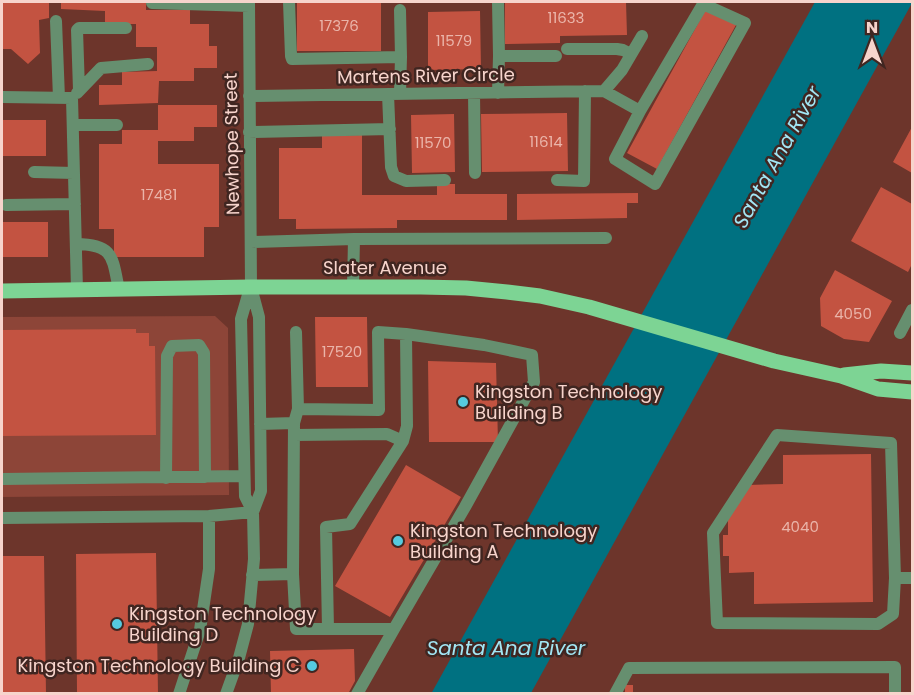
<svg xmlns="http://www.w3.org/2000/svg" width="914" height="695" font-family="Poppins,sans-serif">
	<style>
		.green { fill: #8d4538 }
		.water { fill: #007181 }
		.building { fill: #c35341 }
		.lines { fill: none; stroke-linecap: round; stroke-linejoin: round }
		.minor { stroke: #668f6f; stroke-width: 12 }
		.major { stroke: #7dd494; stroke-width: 15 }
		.poi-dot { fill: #55cadf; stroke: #402621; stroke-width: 2 }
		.labels { text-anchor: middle; stroke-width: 5; stroke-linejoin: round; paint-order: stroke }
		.number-label { font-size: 15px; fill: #eab4a9 }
		.street-label { font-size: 18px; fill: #f7d4cc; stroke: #402621 }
		.poi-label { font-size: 18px; fill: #f7d4cc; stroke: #402621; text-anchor: start }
		.water-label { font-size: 20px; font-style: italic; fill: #a2e6f4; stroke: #402621 }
	</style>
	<rect width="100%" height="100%" fill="#6d352b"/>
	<path class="green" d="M215,316L228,328L229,495L2,497V317Z"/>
	<path class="water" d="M815,2L912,3L531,693L431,694Z"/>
	<path class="building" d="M2,2H49V18L39,20L40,53L28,64L11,49H2Z
		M61,2H146V10H190V24H209V46H217V68H194V81H159L158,103L99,105V85H122V72L157,71V47H136V24H105V11L61,9Z
		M297,2H381V51H297Z
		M505,2H626L627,35L560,36V43L505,44Z
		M706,9L736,25L657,169L627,153Z
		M480,11L481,69L428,70V12Z
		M158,105H217V127H194V141H158V164H219V227H204V257H114V229H99V144H122V130H158Z
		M567,113L568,171L482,172L481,114Z
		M454,114L455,172L412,173L411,115Z
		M2,120H46V156H2Z
		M912,127V173L893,162Z
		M362,135V195H437V184H455V194H507V220H397V228L296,229V219H279V148H322V136Z
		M881,187L912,204V264L908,272L851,241Z
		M638,193V203H627V218L517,220V194Z
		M2,222H48V257H2Z
		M835,270L892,301L869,342L844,339L821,326L820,298Z
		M315,317H367L368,387H316Z
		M136,329V333H149V346H155L156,435L2,436V330Z
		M428,361L496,363L498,442H429Z
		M871,454L873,602L754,604V572L729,573V556H723V535H728V519L748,485L783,484V455Z
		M406,465L461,497L390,617L335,586Z
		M156,553L158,694H77L76,554Z
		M2,556H44L46,694H2Z
		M354,649L355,681L348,694H271L270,651Z
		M625,685H633V694H625Z"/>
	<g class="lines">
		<path class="minor" d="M289,2L291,56L292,59L401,57L400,94
			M498,2L499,56
			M152,3L249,6
			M400,10L401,57
			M56,21L59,98
			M567,49H617L623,50L631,54
			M79,90L77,30L79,28H126
			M604,91L622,70L642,36
			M77,93L101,68L148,64
			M474,93L475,173
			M498,93L499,56H556
			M388,94L391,167L394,176L406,181L445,180
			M249,96L604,91L640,111L703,4L745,23L655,184L615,159L640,111
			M2,97L72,98L77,290
			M73,125H117
			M249,132L390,129
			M34,172L74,173
			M557,180L584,181L585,91
			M6,205L75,204
			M251,242L354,239
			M76,244C114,245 112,256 119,290
			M353,287L354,239L606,238
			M250,288L241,319L245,496L253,512
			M296,332L298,409
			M900,333L912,310
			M294,423L298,409L379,410L378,332L406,334
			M260,424L294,423L293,574
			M294,435L387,434L403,441
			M777,435L891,443L895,578L893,614L878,624L717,623L713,533Z
			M166,478L167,356L172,346L199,345L204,353L205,477
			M2,479L244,476
			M2,518L209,516L253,512
			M252,575L293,574L296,629C329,629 361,629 394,629L465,507L534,382L532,355L484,345L406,334L407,426L403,441L350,524L326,527L328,629
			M895,578H912
			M179,694L200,630L209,569V516
			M226,694L239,658L248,624L254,559L253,512L261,491L259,317L251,287L249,2
			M357,694L394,629
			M615,694L629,668L895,667V694"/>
		<path class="major" d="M2,291L251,287H421L466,288L507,292L540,296L589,307L774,361L841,376L878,389L912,392
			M844,375L881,371L912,373"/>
	</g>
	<g class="poi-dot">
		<circle cx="463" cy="402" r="6"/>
		<circle cx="398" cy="541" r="6"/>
		<circle cx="117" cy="624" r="6"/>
		<circle cx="312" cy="666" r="6"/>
	</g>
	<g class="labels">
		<g class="number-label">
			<text x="566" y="23">11633</text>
			<text x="339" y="31">17376</text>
			<text x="454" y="46">11579</text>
			<text x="546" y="147">11614</text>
			<text x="433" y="148">11570</text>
			<text x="159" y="200">17481</text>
			<text x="853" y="319">4050</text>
			<text x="342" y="357">17520</text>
			<text x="800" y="532">4040</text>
		</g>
		<g class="street-label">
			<text transform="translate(426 76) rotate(-1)" y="6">Martens River Circle</text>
			<text transform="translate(232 144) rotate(-91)" y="6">Newhope Street</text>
			<text x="385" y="274">Slater Avenue</text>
		</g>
		<g class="poi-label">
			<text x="475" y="398">Kingston Technology<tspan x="475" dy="21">Building B</tspan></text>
			<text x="410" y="537">Kingston Technology<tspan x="410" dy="21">Building A</tspan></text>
			<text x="129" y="620">Kingston Technology<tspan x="129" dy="21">Building D</tspan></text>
			<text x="300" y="672" text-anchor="end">Kingston Technology Building C</text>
		</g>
		<g class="water-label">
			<text transform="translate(777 157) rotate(-61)" y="7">Santa Ana River</text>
			<text x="506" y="655">Santa Ana River</text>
		</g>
	</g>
	<rect width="914" height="695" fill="none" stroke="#f7d4cc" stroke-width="6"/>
	<g transform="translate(872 42)" stroke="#402621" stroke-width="4.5" paint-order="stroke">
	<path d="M0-4.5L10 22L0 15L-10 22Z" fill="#f7d4cc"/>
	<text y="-9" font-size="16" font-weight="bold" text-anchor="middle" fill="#f7d4cc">N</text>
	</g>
</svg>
